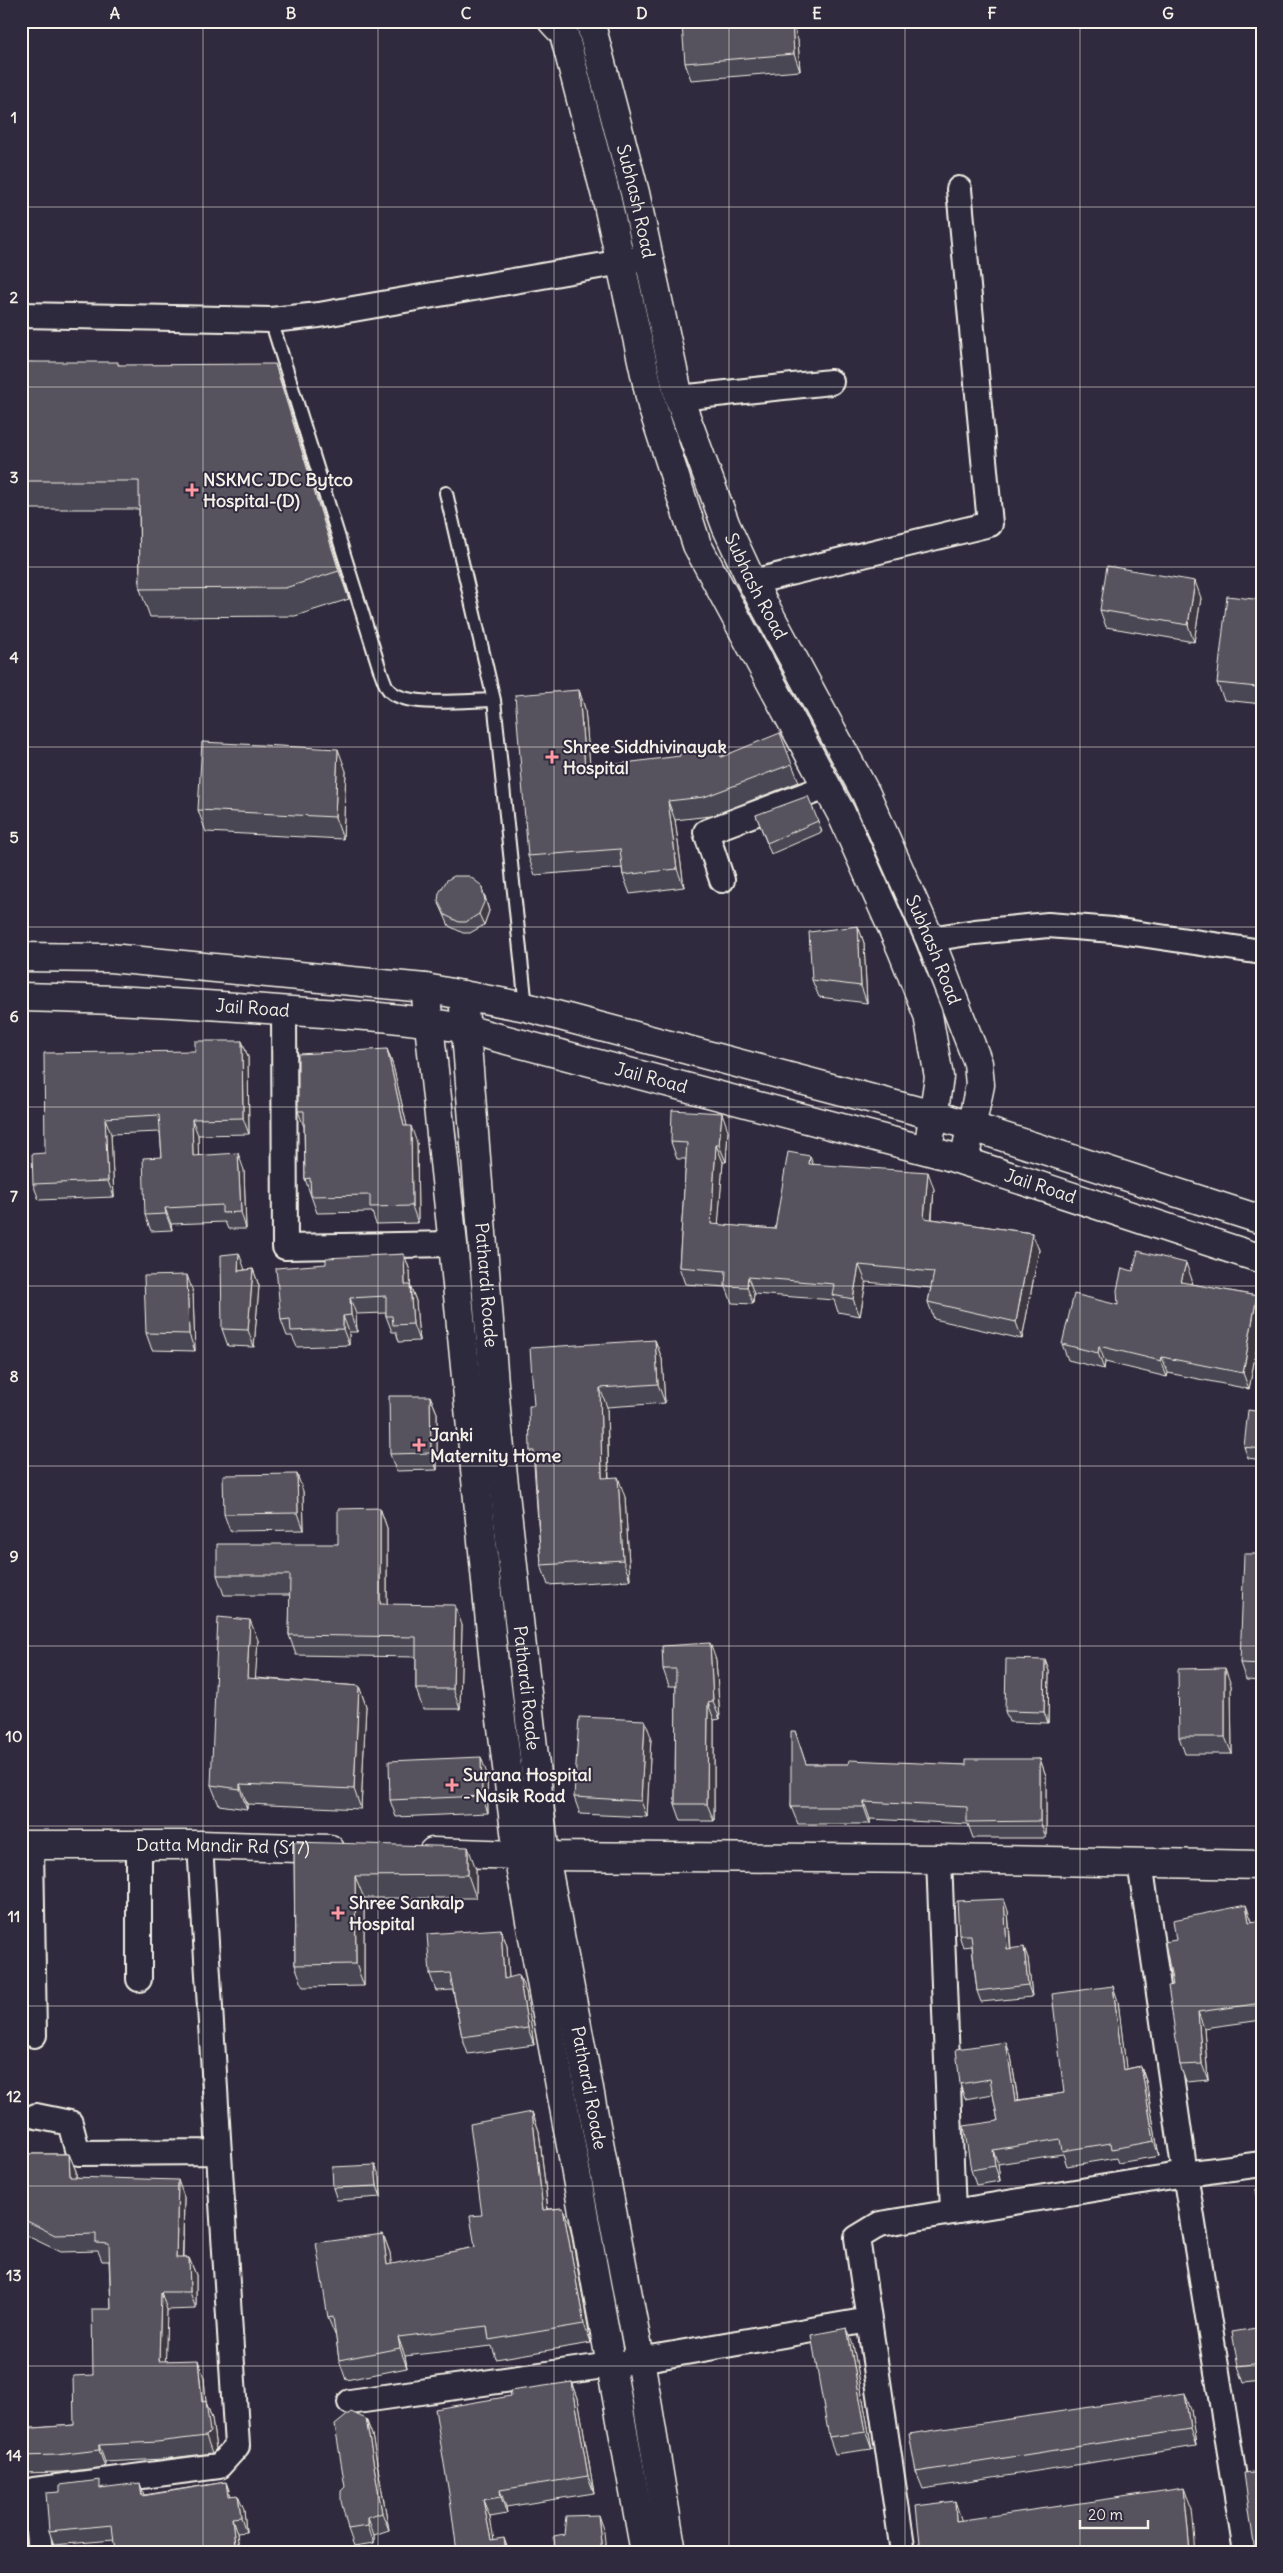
<svg xmlns="http://www.w3.org/2000/svg" width="1283" height="2573" font-family="Delius,sans-serif">
	<style>
		.lines { fill: none; stroke-linecap: round; stroke-linejoin: round }
		.lane-casing { stroke: #f4f1e8; stroke-width: 16 }
		.street-casing { stroke: #f4f1e8; stroke-width: 28 }
		.secondary-casing { stroke: #f4f1e8; stroke-width: 31 }
		.primary-casing { stroke: #f4f1e8; stroke-width: 31 }
		.lane { stroke: #2f2a3d; stroke-width: 12 }
		.street { stroke: #2f2a3d; stroke-width: 24 }
		.secondary { stroke: #2f2a3d; stroke-width: 28 }
		.primary { stroke: #2f2a3d; stroke-width: 28 }
		.wall { fill: #4a4752; stroke: #f4f1e8 }
		.shaded-wall { fill: #3c3942; stroke: #f4f1e8 }
		.building { fill: #56525f; stroke: #f4f1e8 }
		.grid { fill: none; stroke: #f4f1e8; stroke-width: 1; stroke-opacity: 0.55 }
		.poi-dot { fill: #ff9aa2; stroke: #2f2a3d; stroke-width: 2 }
		.labels { text-anchor: middle; stroke-width: 4; stroke-linejoin: round; paint-order: stroke }
		.street-label { font-size: 18px; fill: #f4f1e8; stroke: #2f2a3d }
		.poi-label { font-size: 18px; font-weight: bold; fill: #f4f1e8; stroke: #2f2a3d; text-anchor: start }
		.neatline { fill: none; stroke: #f4f1e8; stroke-width: 2 }
		.grid-label { font-size: 16px; text-anchor: middle; font-weight: bold; fill: #f4f1e8 }
	</style>
	<rect width="100%" height="100%" fill="#2f2a3d"/>
	<filter id="ink" filterUnits="userSpaceOnUse"><feTurbulence type="fractalNoise" baseFrequency=".02" numOctaves="2"/><feDisplacementMap in="SourceGraphic" scale="10" xChannelSelector="R" yChannelSelector="G"/><feConvolveMatrix kernelMatrix="1 2 1 2 8 2 1 2 1" color-interpolation-filters="sRGB"/></filter>
	<g filter="url(#ink)">
		<g class="lines">
			<g class="lane-casing">
				<path id="lane" d="M271,320L380,670C383,676 385,687 390,691C407,708 470,700 494,700
					M446,493L494,700L526,1007"/>
			</g>
			<g class="street-casing">
				<path id="street" d="M21,315L271,320L319,315L639,259
					M679,398L831,382
					M752,582L990,524L959,189
					M722,880L706,832L826,787
					M930,939L975,932L1048,925L1113,930L1262,952
					M284,1010L285,1247L453,1244
					M31,1845L34,2035
					M139,1845V1979
					M939,1859L953,2212L1185,2174L1262,2164
					M1140,1862L1185,2174L1246,2552
					M36,2116L70,2123L78,2153L219,2152
					M350,2402L611,2365L869,2320
					M40,2552L34,2490L219,2466L237,2446L200,1845
					M903,2552L857,2238L880,2224L953,2212"/>
			</g>
			<g class="secondary-casing">
				<g id="secondary">
					<path d="M552,21L564,34L607,200L652,406L697,545L841,813L902,950L928,1015L939,1077L928,1150"/>
					<path id="s1" d="M590,21L635,193L679,398L726,526L752,582L866,794L930,939L978,1063L980,1085L964,1161"/>
					<path d="M425,988L453,1244L494,1663L518,1855L645,2552"/>
					<path id="s2" d="M463,995L497,1421L545,1856L640,2359L672,2552"/>
					<path id="s3" d="M21,1845H200L330,1849"/>
					<path d="M433,1852L545,1856L939,1859L1262,1865"/>
				</g>
			</g>
			<g class="primary-casing">
				<g id="primary">
					<path d="M21,957L110,958L425,988L526,1007L948,1119L1262,1220"/>
					<path id="s4" d="M21,997C112,999 201,1004 291,1011C350,1015 408,1017 465,1029L948,1156L1262,1259"/>
				</g>
			</g>
			<use href="#lane" class="lane"/>
			<use href="#street" class="street"/>
			<use href="#secondary" class="secondary"/>
			<use href="#primary" class="primary"/>
		</g>
		<path class="wall" d="M772,24L798,40L800,71L691,80L685,63Z
			M21,362L119,365L285,392L349,599L295,616L150,617L140,589L139,509H21Z
			M1201,598L1194,642L1106,627L1100,610Z
			M1262,600V704L1224,700L1217,683Z
			M579,690L585,709L590,768L723,756L792,764L799,782L711,816L675,820L684,887L630,894L623,875L622,868L535,875L528,856Z
			M346,771L343,839L206,832L198,810Z
			M756,815L818,821L822,832L771,854Z
			M485,896L489,911L484,925L470,933H463L449,926L443,912L438,901Z
			M858,926L864,943L867,1003L819,997L812,980Z
			M242,1041L248,1057L249,1134L198,1135V1155L244,1170L246,1229H228L225,1222L171,1224L172,1230L151,1231L145,1215L162,1157L160,1132L111,1134L114,1197L39,1200L33,1184L45,1153L195,1051Z
			M387,1049L393,1066L407,1126L417,1143L418,1223L376,1224L372,1212L317,1213L305,1179L304,1127L298,1111Z
			M728,1130L726,1162H723L718,1225L775,1229L813,1164L934,1189L932,1219L1032,1233L1039,1250L1022,1339L934,1319L928,1302L931,1288L866,1282L860,1316L838,1312L834,1300L754,1294L753,1304L732,1303L726,1287L685,1284L679,1267L686,1159H677L671,1142Z
			M404,1254L410,1271V1285L416,1301L419,1341L399,1342L396,1332H392L386,1316V1313L356,1314L357,1332H349V1345L297,1347L292,1336H287L281,1320L326,1264Z
			M253,1269L259,1286L254,1347L228,1346L222,1329L245,1270Z
			M1133,1271L1192,1280L1191,1284L1257,1296L1262,1309V1319L1249,1389L1168,1373L1167,1377L1105,1362L1104,1369L1068,1360L1062,1344L1118,1305Z
			M193,1292L195,1351L152,1350L146,1333Z
			M655,1340L662,1359L665,1403L607,1407L609,1478L625,1497L630,1580L548,1585L541,1565L534,1464L530,1451L534,1406Z
			M430,1396L437,1413V1470L396,1471L390,1454Z
			M1262,1412V1460L1248,1458L1244,1447Z
			M303,1491L304,1530L230,1531L224,1514Z
			M380,1508L387,1528V1604L462,1625L460,1709H423L416,1689V1657L296,1655L289,1635L290,1595H224L217,1575L338,1544Z
			M1262,1554V1681L1246,1680L1240,1663Z
			M258,1640L255,1678L359,1686L366,1706L361,1809L247,1804V1809L219,1805L211,1785Z
			M716,1660L720,1719L714,1720V1821H681L675,1804L676,1686H669L663,1669Z
			M1045,1660L1049,1671L1048,1723L1009,1722L1005,1711Z
			M1231,1685L1232,1754H1185L1179,1737Z
			M795,1731L806,1764L966,1765L1040,1759L1046,1776V1838H973L968,1824L870,1819V1824H798L791,1807Z
			M651,1737L647,1817L580,1814L574,1797Z
			M487,1774L488,1813L396,1817L390,1800Z
			M294,1842L476,1869V1898H364V1986L303,1987L295,1965Z
			M1008,1911L1011,1948L1028,1958L1032,1997L981,2002L977,1991L972,1946L963,1947L959,1935Z
			M1252,1922L1262,1927V2020L1204,2028L1208,2080L1186,2082L1180,2065L1173,1985Z
			M501,1929L507,1946L509,1978L526,1992L534,2045L468,2054L462,2037L453,1990L436,1991L430,1974Z
			M1118,2001L1126,2069L1141,2066L1146,2081L1159,2156L1118,2163L1116,2158L1067,2166L1063,2154L1048,2156L998,2164L1000,2181L976,2185L971,2170L998,2121L993,2094L965,2099L960,2084L1011,2056L1018,2100L1064,2093Z
			M532,2112L539,2131L548,2209L563,2208L570,2227L591,2343L496,2359L492,2346L405,2356L407,2368L346,2380L339,2360L336,2337L328,2318L383,2234L390,2253L391,2265L475,2247L482,2215Z
			M21,2153L22,2154H69L76,2171V2177L184,2197L183,2258H189L196,2275V2309L167,2310L165,2361L204,2378L206,2402L212,2419L216,2449L212,2453L163,2459L105,2462V2467L63,2472L21,2473V2429L74,2425L93,2375L111,2309L109,2261H102L98,2251L61,2252L21,2233Z
			M380,2177L381,2197L337,2200L333,2188Z
			M1262,2327V2381L1244,2383L1238,2366Z
			M853,2345L872,2449L835,2454L829,2437Z
			M572,2382L578,2398L594,2493L506,2507L507,2514L490,2517L457,2552L511,2396Z
			M1191,2410L1196,2446L923,2489L916,2472Z
			M366,2419L372,2435L389,2530L374,2535V2543L354,2546L348,2529Z
			M226,2482L231,2496L244,2509L246,2532L237,2533L239,2552H115L114,2540L54,2545L49,2531L103,2487L144,2495Z"/>
		<path class="shaded-wall" d="M767,21H771L773,42L767,25Z
			M792,23L798,40L800,71L794,54Z
			M275,364L285,392L349,599L339,571Z
			M1195,581L1201,598L1194,642L1188,625Z
			M1262,639V701L1257,687Z
			M579,690L585,709L592,787L585,768Z
			M719,745L726,764L721,757Z
			M338,749L346,771L343,839L335,817Z
			M668,801L675,820L684,887L677,869Z
			M481,885L489,911L484,925L479,914Z
			M858,926L864,943L867,1003L861,986Z
			M242,1041L248,1057L249,1134L243,1118Z
			M387,1049L393,1066L411,1143L404,1126Z
			M722,1113L728,1130L726,1162L719,1145Z
			M105,1118L111,1134L114,1197L108,1181Z
			M192,1119L198,1135L199,1172L193,1156Z
			M411,1126L417,1143L418,1223L412,1206Z
			M716,1145L723,1162L717,1241L711,1224Z
			M238,1153L244,1170L246,1229L241,1212Z
			M810,1156L816,1173L809,1164Z
			M928,1172L934,1189L930,1235L924,1218Z
			M165,1208L171,1224L172,1230L166,1214Z
			M1032,1233L1039,1250L1022,1339L1016,1322Z
			M239,1253L245,1270L238,1271Z
			M404,1254L410,1271L411,1301L405,1285Z
			M1186,1263L1192,1280L1187,1298L1181,1282Z
			M859,1265L866,1282L860,1316L853,1299Z
			M253,1269L259,1286L254,1347L248,1330Z
			M187,1275L193,1292L195,1351L189,1334Z
			M748,1277L754,1294L753,1304L747,1287Z
			M410,1285L416,1301L419,1341L413,1324Z
			M1257,1296L1262,1309V1319L1249,1389L1243,1373Z
			M350,1298L356,1314L357,1332L351,1315Z
			M343,1316L349,1332V1345L343,1329Z
			M655,1340L662,1359L665,1403L658,1384Z
			M1099,1346L1105,1362L1104,1369L1098,1353Z
			M1162,1357L1168,1373L1167,1377L1161,1361Z
			M600,1388L607,1407L609,1498L602,1478Z
			M430,1396L437,1413V1470L431,1453Z
			M297,1474L303,1491L304,1530L298,1513Z
			M618,1477L625,1497L630,1580L623,1560Z
			M380,1508L387,1528V1624L380,1604Z
			M455,1605L462,1625L460,1709L453,1689Z
			M250,1620L258,1640L254,1698L247,1678Z
			M710,1643L716,1660L720,1719L713,1702Z
			M1045,1660L1049,1671L1048,1723L1044,1712Z
			M1225,1668L1231,1685L1232,1754L1225,1737Z
			M359,1686L366,1706L361,1809L354,1789Z
			M708,1703L714,1720V1821L707,1804Z
			M645,1720L651,1737L647,1817L641,1801Z
			M481,1757L487,1774L488,1813L482,1796Z
			M1040,1759L1046,1776V1838L1040,1821Z
			M240,1784L247,1804V1809L240,1789Z
			M864,1802L870,1819V1824L864,1807Z
			M468,1847L476,1869V1898L468,1875Z
			M355,1876L364,1898V1986L356,1964Z
			M1004,1899L1008,1911L1011,1960L1007,1949Z
			M1246,1905L1252,1921L1255,1939L1249,1922Z
			M501,1929L507,1946L510,1996L504,1979Z
			M1024,1947L1028,1958L1032,1997L1028,1985Z
			M519,1975L526,1992L534,2045L528,2028Z
			M1113,1986L1118,2001L1128,2084L1123,2070Z
			M1198,2012L1204,2028L1208,2080L1202,2064Z
			M1006,2042L1011,2056L1020,2115L1015,2101Z
			M1141,2066L1146,2081L1159,2156L1154,2141Z
			M532,2112L539,2131L550,2229L543,2210Z
			M993,2150L998,2164L1000,2181L995,2166Z
			M69,2154L76,2171V2194L70,2177Z
			M375,2165L380,2177L381,2197L377,2186Z
			M178,2180L184,2197L182,2276L176,2258Z
			M563,2208L570,2227L591,2343L584,2324Z
			M383,2234L390,2253L394,2285L387,2265Z
			M189,2258L196,2275V2309L190,2292Z
			M161,2292L167,2310L165,2378L159,2361Z
			M847,2328L853,2345L872,2449L866,2432Z
			M398,2337L405,2356L407,2368L400,2348Z
			M198,2360L204,2378L206,2402L212,2419L216,2449L212,2453L206,2436Z
			M572,2382L578,2398L594,2493L588,2476Z
			M1185,2393L1191,2410L1196,2446L1190,2429Z
			M366,2419L372,2435L389,2530L382,2513Z
			M99,2445L105,2462V2467L99,2450Z
			M226,2482L231,2497L228,2496Z
			M140,2483L145,2498L142,2496Z
			M1184,2488L1192,2509L1196,2552H1190Z
			M500,2490L506,2507L507,2514L501,2497Z
			M238,2495L244,2509L246,2532L241,2517Z
			M483,2500L490,2517L496,2552L491,2540Z
			M955,2501L962,2522L956,2521Z
			M598,2515L604,2532L606,2552H602Z
			M232,2518L237,2533L239,2552H238L235,2545Z
			M368,2518L374,2535V2543L368,2526Z
			M504,2538L509,2552H506Z"/>
		<path class="building" d="M698,21H767V25L792,23L794,54L685,63L682,25L699,24Z
			M21,362H118V365L275,364L339,571L285,588L140,589L139,481H21Z
			M1107,566L1195,581L1188,625L1100,610Z
			M1227,596L1262,600V639L1257,687L1217,683Z
			M579,690L585,768L680,756L679,750L719,745L721,757L780,733L792,764L704,797L668,801L677,869L623,875L620,849L528,856L515,695Z
			M202,742L338,749L335,817L198,810Z
			M808,796L818,821L767,843L756,815Z
			M454,876H469L481,885L485,900L479,914L466,922H459L445,915L438,901L439,893L447,880Z
			M858,926L861,986L812,980L809,932Z
			M195,1041H242L243,1118L192,1119L193,1156L238,1153L241,1212L222,1213V1205L165,1208L166,1214L145,1215L143,1158L162,1157L159,1115L105,1118L108,1181L33,1184L32,1154L45,1153L44,1053L195,1051Z
			M387,1049L404,1126H411L412,1206L370,1207V1195L311,1196L310,1178L305,1179L304,1111H298V1054Z
			M672,1110L722,1113L719,1145H716L711,1224L775,1229L788,1152L810,1156L809,1164L928,1172L924,1218L1032,1233L1016,1322L928,1302L934,1272L859,1265L853,1299L832,1295L834,1284L748,1277L747,1287L725,1286L726,1271L679,1267L687,1143L671,1142Z
			M1138,1251L1186,1263L1181,1282L1257,1296L1243,1373L1162,1357L1161,1361L1099,1346L1098,1353L1062,1344L1074,1294L1118,1305L1117,1290L1122,1268L1133,1271Z
			M239,1253L238,1271L253,1269L248,1330L222,1329L221,1255Z
			M404,1254L405,1285H410L413,1324L393,1325L392,1316H386V1296L350,1298L351,1315L343,1316V1329L291,1331L290,1319L281,1320L276,1268L326,1264V1258Z
			M187,1275L189,1334L146,1333L144,1276Z
			M655,1340L658,1384L600,1388L602,1478L618,1477L623,1560L541,1565L534,1451H530L529,1406H534L530,1348Z
			M389,1396H430L431,1453L390,1454Z
			M1248,1410L1262,1412V1449L1244,1447Z
			M297,1474L298,1513L224,1514L223,1475Z
			M380,1508V1604L455,1605L453,1689H416V1637L289,1635L290,1575H217V1544H338V1509Z
			M1244,1554H1262V1664L1240,1663Z
			M218,1617L250,1620L247,1678L359,1686L354,1789L240,1784V1789L211,1785Z
			M710,1643L713,1702L708,1703L707,1804H675L676,1669H663L662,1646Z
			M1006,1659L1045,1660L1044,1712L1005,1711Z
			M1225,1668V1737H1179L1178,1669Z
			M579,1717L645,1720L641,1801L574,1797Z
			M791,1731H795L806,1764H848L849,1760L966,1765V1759H1040V1821L967,1822V1807L864,1802V1807H791Z
			M481,1757L482,1796L390,1800L389,1761Z
			M294,1842L468,1847V1875L355,1876L356,1964L295,1965Z
			M1004,1899L1007,1949L1024,1947L1028,1985L977,1991L971,1935H959L957,1901Z
			M1246,1905L1249,1922L1259,1921L1262,1933V2003L1198,2012L1202,2064L1180,2065L1168,1986L1173,1985L1165,1942L1176,1940L1173,1920Z
			M501,1929L504,1979L519,1975L528,2028L462,2037L450,1973L430,1974L427,1934Z
			M1113,1986L1123,2070L1141,2066L1154,2141L1112,2149L1111,2143L1062,2151L1060,2139L1042,2142L993,2150L995,2166L971,2170L964,2126L998,2121L990,2079L960,2084L956,2049L1006,2042L1015,2101L1064,2093L1052,1994Z
			M532,2112L543,2210L563,2208L584,2324L489,2340L487,2326L398,2337L400,2348L339,2360L333,2317L328,2318L316,2243L383,2234L387,2265L475,2247L470,2216L482,2215L470,2124Z
			M21,2154H69L70,2177L178,2180L176,2258H189L190,2292H161L159,2361L198,2360L202,2402L206,2401L210,2432L206,2436L157,2442L99,2445V2450L57,2455L21,2456V2429L74,2425L73,2376L93,2375L92,2309H111L109,2244L96,2243V2234L55,2235L21,2218Z
			M375,2165L377,2186L333,2188L332,2167Z
			M1262,2188V2226L1256,2189Z
			M1262,2327V2363L1238,2366L1232,2332Z
			M847,2328L866,2432L829,2437L811,2335Z
			M572,2382L588,2476L500,2490L501,2497L483,2500L491,2540L504,2538L506,2552H457L451,2506L435,2409L511,2396L510,2391Z
			M1185,2393L1190,2429L916,2472L909,2434Z
			M351,2412L366,2419L382,2513L368,2518V2526L348,2529L341,2501V2491L345,2487L335,2425Z
			M1262,2471V2552H1255L1244,2473Z
			M100,2480V2488L140,2483L142,2496L226,2482L228,2496L238,2495L241,2517L232,2518L235,2545L186,2551V2552H115L112,2525L49,2531L46,2493L60,2492V2485Z
			M1184,2488L1190,2552H921L916,2506L955,2501L956,2521Z
			M598,2515L602,2552H517L555,2548L554,2536L564,2534L566,2516Z"/>
	</g>
	<path class="grid" d="M203,21V2552M378,21V2552M554,21V2552M729,21V2552M905,21V2552M1080,21V2552M21,207H1262M21,387H1262M21,567H1262M21,747H1262M21,927H1262M21,1107H1262M21,1286H1262M21,1466H1262M21,1646H1262M21,1826H1262M21,2006H1262M21,2186H1262M21,2366H1262"/>
	<g class="poi-dot">
		<path d="M189.5 482.5h5v5h5v5h-5v5h-5v-5h-5v-5h5z"/>
		<path d="M549.5 749.5h5v5h5v5h-5v5h-5v-5h-5v-5h5z"/>
		<path d="M416.5 1437.5h5v5h5v5h-5v5h-5v-5h-5v-5h5z"/>
		<path d="M449.5 1777.5h5v5h5v5h-5v5h-5v-5h-5v-5h5z"/>
		<path d="M335.5 1905.5h5v5h5v5h-5v5h-5v-5h-5v-5h5z"/>
	</g>
	<g class="labels">
		<g class="street-label">
			<text dy="6" stroke="none"><textPath href="#s1" startOffset="186">Subhash Road</textPath></text>
			<text dy="6" stroke="none"><textPath href="#s1" startOffset="591">Subhash Road</textPath></text>
			<text dy="6" stroke="none"><textPath href="#s1" startOffset="996">Subhash Road</textPath></text>
			<text dy="6" stroke="none"><textPath href="#s4" startOffset="232">Jail Road</textPath></text>
			<text dy="6" stroke="none"><textPath href="#s4" startOffset="638">Jail Road</textPath></text>
			<text dy="6" stroke="none"><textPath href="#s4" startOffset="1042">Jail Road</textPath></text>
			<text dy="6" stroke="none"><textPath href="#s2" startOffset="291">Pathardi Roade</textPath></text>
			<text dy="6" stroke="none"><textPath href="#s2" startOffset="696">Pathardi Roade</textPath></text>
			<text dy="6" stroke="none"><textPath href="#s3" startOffset="202">Datta Mandir Rd (S17)</textPath></text>
			<text dy="6" stroke="none"><textPath href="#s2" startOffset="1101">Pathardi Roade</textPath></text>
		</g>
		<g class="poi-label">
			<text x="203" y="486">NSKMC JDC Bytco<tspan x="203" dy="21">Hospital-(D)</tspan></text>
			<text x="563" y="753">Shree Siddhivinayak<tspan x="563" dy="21">Hospital</tspan></text>
			<text x="430" y="1441">Janki<tspan x="430" dy="21">Maternity Home</tspan></text>
			<text x="463" y="1781">Surana Hospital<tspan x="463" dy="21">- Nasik Road</tspan></text>
			<text x="349" y="1909">Shree Sankalp<tspan x="349" dy="21">Hospital</tspan></text>
		</g>
	</g>
	<rect width="1283" height="2573" fill="none" stroke="#2f2a3d" stroke-width="55"/>
	<path d="M1080 2520v8h68v-8" fill="none" stroke="#f4f1e8" stroke-width="2.5"/>
	<text x="1088" y="2520" font-size="15" fill="#f4f1e8" stroke="#2f2a3d" stroke-width="4" paint-order="stroke">20 m</text>
	<rect x="28" y="28" width="1228" height="2518" class="neatline"/>
	<g class="grid-label">
		<text x="115" y="19">A</text>
		<text x="291" y="19">B</text>
		<text x="466" y="19">C</text>
		<text x="642" y="19">D</text>
		<text x="817" y="19">E</text>
		<text x="992" y="19">F</text>
		<text x="1168" y="19">G</text>
		<text x="14" y="123">1</text>
		<text x="14" y="303">2</text>
		<text x="14" y="483">3</text>
		<text x="14" y="663">4</text>
		<text x="14" y="843">5</text>
		<text x="14" y="1022">6</text>
		<text x="14" y="1202">7</text>
		<text x="14" y="1382">8</text>
		<text x="14" y="1562">9</text>
		<text x="14" y="1742">10</text>
		<text x="14" y="1922">11</text>
		<text x="14" y="2102">12</text>
		<text x="14" y="2281">13</text>
		<text x="14" y="2461">14</text>
	</g>
</svg>
